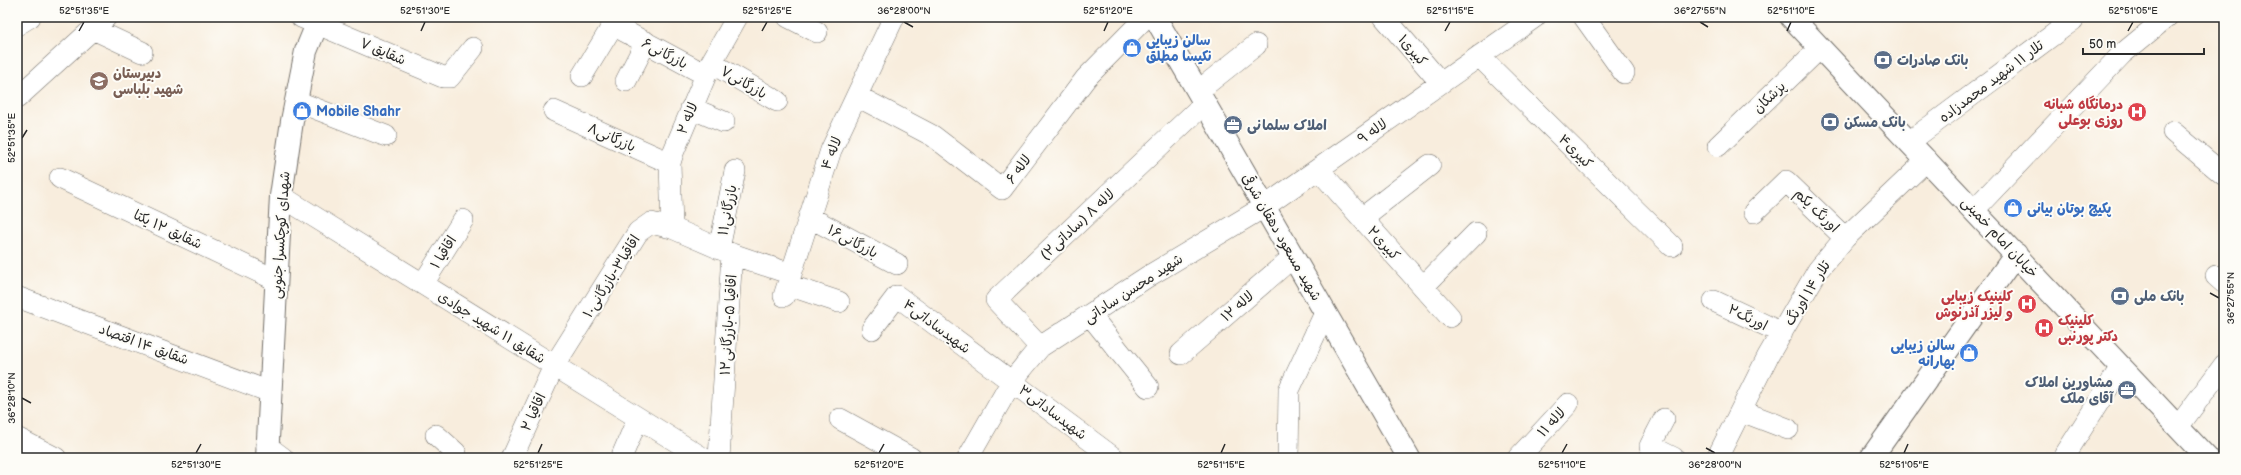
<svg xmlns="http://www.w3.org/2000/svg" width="2241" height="475" font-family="'Balsamiq Sans','Playpen Sans Arabic',sans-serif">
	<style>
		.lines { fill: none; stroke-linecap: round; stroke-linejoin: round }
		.minor-casing { stroke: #736f69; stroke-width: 22 }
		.major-casing { stroke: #736f69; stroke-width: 24 }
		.minor { stroke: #fff; stroke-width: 21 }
		.major { stroke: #fff; stroke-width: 22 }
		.ticks { fill: none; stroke: #2b2b2b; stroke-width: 1.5 }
		.labels { text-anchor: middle; stroke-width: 4; stroke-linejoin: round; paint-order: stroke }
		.shop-label { font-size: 14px; font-weight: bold; fill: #366cbe; stroke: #fdfcf7; text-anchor: start }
		.street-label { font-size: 14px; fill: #2b2b2b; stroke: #fdfcf7 }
		.service-label { font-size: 14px; font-weight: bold; fill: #4e5e75; stroke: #fdfcf7; text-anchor: start }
		.education-label { font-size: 14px; font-weight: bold; fill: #785e54; stroke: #fdfcf7; text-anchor: start }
		.health-label { font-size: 14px; font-weight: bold; fill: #be3a42; stroke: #fdfcf7; text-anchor: end }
		.neatline { fill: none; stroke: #2b2b2b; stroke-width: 1.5 }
		.ticks-label { font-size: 10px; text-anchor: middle; fill: #2b2b2b }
	</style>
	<rect width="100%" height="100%" fill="#fdfcf7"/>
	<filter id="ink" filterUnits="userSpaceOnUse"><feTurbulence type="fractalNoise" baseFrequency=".025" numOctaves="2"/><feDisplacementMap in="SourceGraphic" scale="8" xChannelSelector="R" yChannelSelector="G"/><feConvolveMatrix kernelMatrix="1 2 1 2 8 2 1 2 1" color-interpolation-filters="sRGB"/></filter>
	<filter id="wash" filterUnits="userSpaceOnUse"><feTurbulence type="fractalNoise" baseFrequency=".012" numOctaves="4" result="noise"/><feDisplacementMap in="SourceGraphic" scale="16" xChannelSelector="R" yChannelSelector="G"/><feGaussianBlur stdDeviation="0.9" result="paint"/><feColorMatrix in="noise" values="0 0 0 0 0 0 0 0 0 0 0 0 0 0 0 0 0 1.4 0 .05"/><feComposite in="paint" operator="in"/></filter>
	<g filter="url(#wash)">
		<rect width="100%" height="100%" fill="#f8eddd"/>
	</g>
	<g filter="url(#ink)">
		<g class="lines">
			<g class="minor-casing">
				<path id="minor" d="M301,17L443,77H450L473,48
					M788,17L817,32
					M1384,17L1441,83
					M1584,17L1624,73
					M17,25L30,17
					M93,29L142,52
					M1479,56L1672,246
					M711,63L777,101
					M582,76L613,25L706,75
					M626,81L646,42
					M1198,91L1256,45
					M857,96L933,136L1002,189L1086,78L1146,17
					M17,98L106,17
					M296,101L386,136
					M691,108L724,122
					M554,111L670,163
					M2173,132L2224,175
					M1909,142L2073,20
					M1718,146L1820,48
					M1318,169L1450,317
					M60,178L276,280
					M281,196L703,458
					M1974,210L2122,54L2167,17
					M1754,212L1786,181L1845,238
					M809,217L897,264
					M1362,218L1430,165
					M672,228L670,163L673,153L711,63L737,17
					M719,249L735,171
					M2216,276L2224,283
					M423,284L463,220
					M788,285L839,302
					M1423,287L1476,233
					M784,296L831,150L894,17
					M17,297L270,392
					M1714,301L1782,333
					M1090,315L1148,387
					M872,329L897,296L1114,458
					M1040,347L996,300L1205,103
					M1181,354L1293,257
					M1741,411L1788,429
					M840,419L911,458
					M1664,419L1650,446L1674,458
					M2178,427L2224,365
					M436,435L456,453L452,458
					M17,438L56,458
					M267,446L283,458
					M512,458L554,366L638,232L651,223L672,228L732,254
					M621,458L638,418
					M719,458L732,254L791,274
					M968,458L1012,381L1040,347L1147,277L1264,207L1535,17
					M1288,458L1289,390L1325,313
					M1518,458L1568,404
					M1717,458L1768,356L1818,270L1845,238L1927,160
					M2063,458L2121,367"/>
			</g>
			<g class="major-casing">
				<path id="major" d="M1155,17L1409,458
					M1791,17L2207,458
					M267,458L281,196L292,121L306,51L320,17
					M1871,458L2016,254"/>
			</g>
			<use href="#minor" class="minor"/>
			<use href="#major" class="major"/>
		</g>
	</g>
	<path class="ticks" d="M904,22L913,27M1700,22L1708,27M79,31L84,22M421,31L425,22M762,31L767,22M1104,31L1108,22M1445,31L1450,22M1787,31L1791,22M2128,31L2133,22M22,138L27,130M2210,293L2219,298M22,398L31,403M1706,448L1715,453M196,453L201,444M538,453L542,444M879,453L884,444M1221,453L1225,444M1562,453L1567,444M1904,453L1908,444"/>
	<defs>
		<g id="shop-disc" transform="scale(1)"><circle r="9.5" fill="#3f7fe0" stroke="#fdfcf7"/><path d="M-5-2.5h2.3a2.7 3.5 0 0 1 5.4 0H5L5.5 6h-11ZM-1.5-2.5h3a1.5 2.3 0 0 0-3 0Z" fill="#fff"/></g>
		<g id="bank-disc" transform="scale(1)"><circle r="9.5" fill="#5c6f8a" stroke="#fdfcf7"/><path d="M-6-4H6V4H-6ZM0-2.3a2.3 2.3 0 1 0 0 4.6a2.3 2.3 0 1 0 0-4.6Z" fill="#fff"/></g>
		<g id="school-disc" transform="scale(1)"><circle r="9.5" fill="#8d6e63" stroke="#fdfcf7"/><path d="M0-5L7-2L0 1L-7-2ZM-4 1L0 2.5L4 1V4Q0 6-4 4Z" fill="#fff"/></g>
		<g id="hospital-disc" transform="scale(1)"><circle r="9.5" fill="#e0444e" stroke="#fdfcf7"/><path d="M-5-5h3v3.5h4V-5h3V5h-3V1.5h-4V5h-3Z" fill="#fff"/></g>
		<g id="office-disc" transform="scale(1)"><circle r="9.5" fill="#5c6f8a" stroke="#fdfcf7"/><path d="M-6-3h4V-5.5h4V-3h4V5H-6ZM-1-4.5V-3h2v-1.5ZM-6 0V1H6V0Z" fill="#fff"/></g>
	</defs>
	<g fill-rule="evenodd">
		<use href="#shop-disc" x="1132" y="48"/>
		<use href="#bank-disc" x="1883" y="60"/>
		<use href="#school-disc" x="99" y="81"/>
		<use href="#shop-disc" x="302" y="111"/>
		<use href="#hospital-disc" x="2137" y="112"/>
		<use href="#bank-disc" x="1830" y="122"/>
		<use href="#office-disc" x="1233" y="125"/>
		<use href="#shop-disc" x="2013" y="208"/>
		<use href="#bank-disc" x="2120" y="296"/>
		<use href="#hospital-disc" x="2027" y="304"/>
		<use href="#hospital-disc" x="2044" y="328"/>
		<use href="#shop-disc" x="1969" y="353"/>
		<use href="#office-disc" x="2127" y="390"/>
	</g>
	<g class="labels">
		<g class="shop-label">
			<text x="1146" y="45">سالن زیبایی<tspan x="1146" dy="16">نکیسا مطلق</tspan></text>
			<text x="316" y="116">Mobile Shahr</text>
			<text x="2027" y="213">پکیج بوتان بیانی</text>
			<text x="1955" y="350" text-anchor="end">سالن زیبایی<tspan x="1955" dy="16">بهارانه</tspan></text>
		</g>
		<g class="street-label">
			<text transform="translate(1413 50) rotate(49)" y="5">کبیری۱</text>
			<text transform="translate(383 51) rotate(23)" y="5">شقایق ۷</text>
			<text transform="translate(665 53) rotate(28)" y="5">بازرگانی۶</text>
			<text transform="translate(1991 81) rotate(-37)" y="5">تلار ۱۱ شهید محمدزاده</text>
			<text transform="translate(744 82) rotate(30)" y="5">بازرگانی۷</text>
			<text transform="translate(1769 97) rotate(-44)" y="5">پزشکان</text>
			<text transform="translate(687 118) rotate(-68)" y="5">لاله ۲</text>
			<text transform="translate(1372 131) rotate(-35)" y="5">لاله ۹</text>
			<text transform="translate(612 137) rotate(24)" y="5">بازرگانی۸</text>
			<text transform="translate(1576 151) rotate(45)" y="5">کبیری۴</text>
			<text transform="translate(831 153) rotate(-69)" y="5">لاله ۴</text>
			<text transform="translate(1018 169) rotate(-53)" y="5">لاله ۶</text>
			<text transform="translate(727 210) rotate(-79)" y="5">بازرگانی۱۱</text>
			<text transform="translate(1817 210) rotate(44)" y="5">اورنگ یکم</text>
			<text transform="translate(1077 224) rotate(-43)" y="5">لاله ۸ (ساداتی۲)</text>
			<text transform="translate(168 229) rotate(25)" y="5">شقایق ۱۲ یکتا</text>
			<text transform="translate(280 235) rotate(-86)" y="5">شهدای کوچکسرا جنوبی</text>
			<text transform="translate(1282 237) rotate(60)" y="5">شهید مسعود دهقان شرقی</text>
			<text transform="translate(2000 237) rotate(47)" y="5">خیابان امام خمینی</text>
			<text transform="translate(853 241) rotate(28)" y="5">بازرگانی۱۶</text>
			<text transform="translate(1384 243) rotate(48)" y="5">کبیری۲</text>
			<text transform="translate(443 252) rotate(-58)" y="5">اقاقیا ۱</text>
			<text transform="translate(611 276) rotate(-58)" y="5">اقاقیا۳-بازرگانی۱۰</text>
			<text transform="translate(1133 288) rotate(-33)" y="5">شهید محسن ساداتی</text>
			<text transform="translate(1807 293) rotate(-58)" y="5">تلار ۱۴ اورنگ</text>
			<text transform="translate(1237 306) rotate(-41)" y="5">لاله ۱۲</text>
			<text transform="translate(1748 317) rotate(26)" y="5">اورنگ۲</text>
			<text transform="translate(728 325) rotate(-86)" y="5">اقاقیا ۵-بازرگانی۱۲</text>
			<text transform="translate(937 326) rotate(37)" y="5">شهیدساداتی۴</text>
			<text transform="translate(492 327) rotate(32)" y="5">شقایق ۱۱ شهید جوادی</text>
			<text transform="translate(144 344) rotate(20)" y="5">شقایق ۱۴ اقتصاد</text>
			<text transform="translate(533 412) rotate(-65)" y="5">اقاقیا ۲</text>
			<text transform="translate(1053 412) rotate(37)" y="5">شهیدساداتی۳</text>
			<text transform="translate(1551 422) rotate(-47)" y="5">لاله ۱۱</text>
		</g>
		<g class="service-label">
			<text x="1897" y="65">بانک صادرات</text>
			<text x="1844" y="127">بانک مسکن</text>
			<text x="1247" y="130">املاک سلمانی</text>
			<text x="2134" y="301">بانک ملی</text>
			<text x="2113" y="387" text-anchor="end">مشاورین املاک<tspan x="2113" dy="16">آقای ملک</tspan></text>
		</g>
		<g class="education-label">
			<text x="113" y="78">دبیرستان<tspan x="113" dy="16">شهید بلباسی</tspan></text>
		</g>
		<g class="health-label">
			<text x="2123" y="109">درمانگاه شبانه<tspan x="2123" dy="16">روزی بوعلی</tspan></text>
			<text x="2013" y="301">کلینیک زیبایی<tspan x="2013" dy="16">و لیزر آذرنوش</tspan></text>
			<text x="2058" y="325" text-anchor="start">کلینیک<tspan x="2058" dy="16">دکتر پورنبی</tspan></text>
		</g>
	</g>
	<rect width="2241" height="475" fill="none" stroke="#fdfcf7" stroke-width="44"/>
	<path d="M2083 48v6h121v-6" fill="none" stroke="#2b2b2b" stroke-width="2"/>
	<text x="2089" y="48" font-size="12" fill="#2b2b2b" stroke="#fdfcf7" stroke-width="3" paint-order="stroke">50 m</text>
	<rect x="22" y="22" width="2197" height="431" class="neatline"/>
	<g class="ticks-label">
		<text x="84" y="14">52°51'35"E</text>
		<text x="425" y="14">52°51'30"E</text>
		<text x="767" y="14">52°51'25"E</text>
		<text x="904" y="14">36°28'00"N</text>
		<text x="1108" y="14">52°51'20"E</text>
		<text x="1450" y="14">52°51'15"E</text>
		<text x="1700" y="14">36°27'55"N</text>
		<text x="1791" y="14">52°51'10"E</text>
		<text x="2133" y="14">52°51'05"E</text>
		<text transform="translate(11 138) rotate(-90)" y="4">52°51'35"E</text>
		<text transform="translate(2230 298) rotate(-90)" y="4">36°27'55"N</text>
		<text transform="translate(11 398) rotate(-90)" y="4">36°28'10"N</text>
		<text x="196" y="468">52°51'30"E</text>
		<text x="538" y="468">52°51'25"E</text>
		<text x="879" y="468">52°51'20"E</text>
		<text x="1221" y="468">52°51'15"E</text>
		<text x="1562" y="468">52°51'10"E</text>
		<text x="1715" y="468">36°28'00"N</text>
		<text x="1904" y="468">52°51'05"E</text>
	</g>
</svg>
